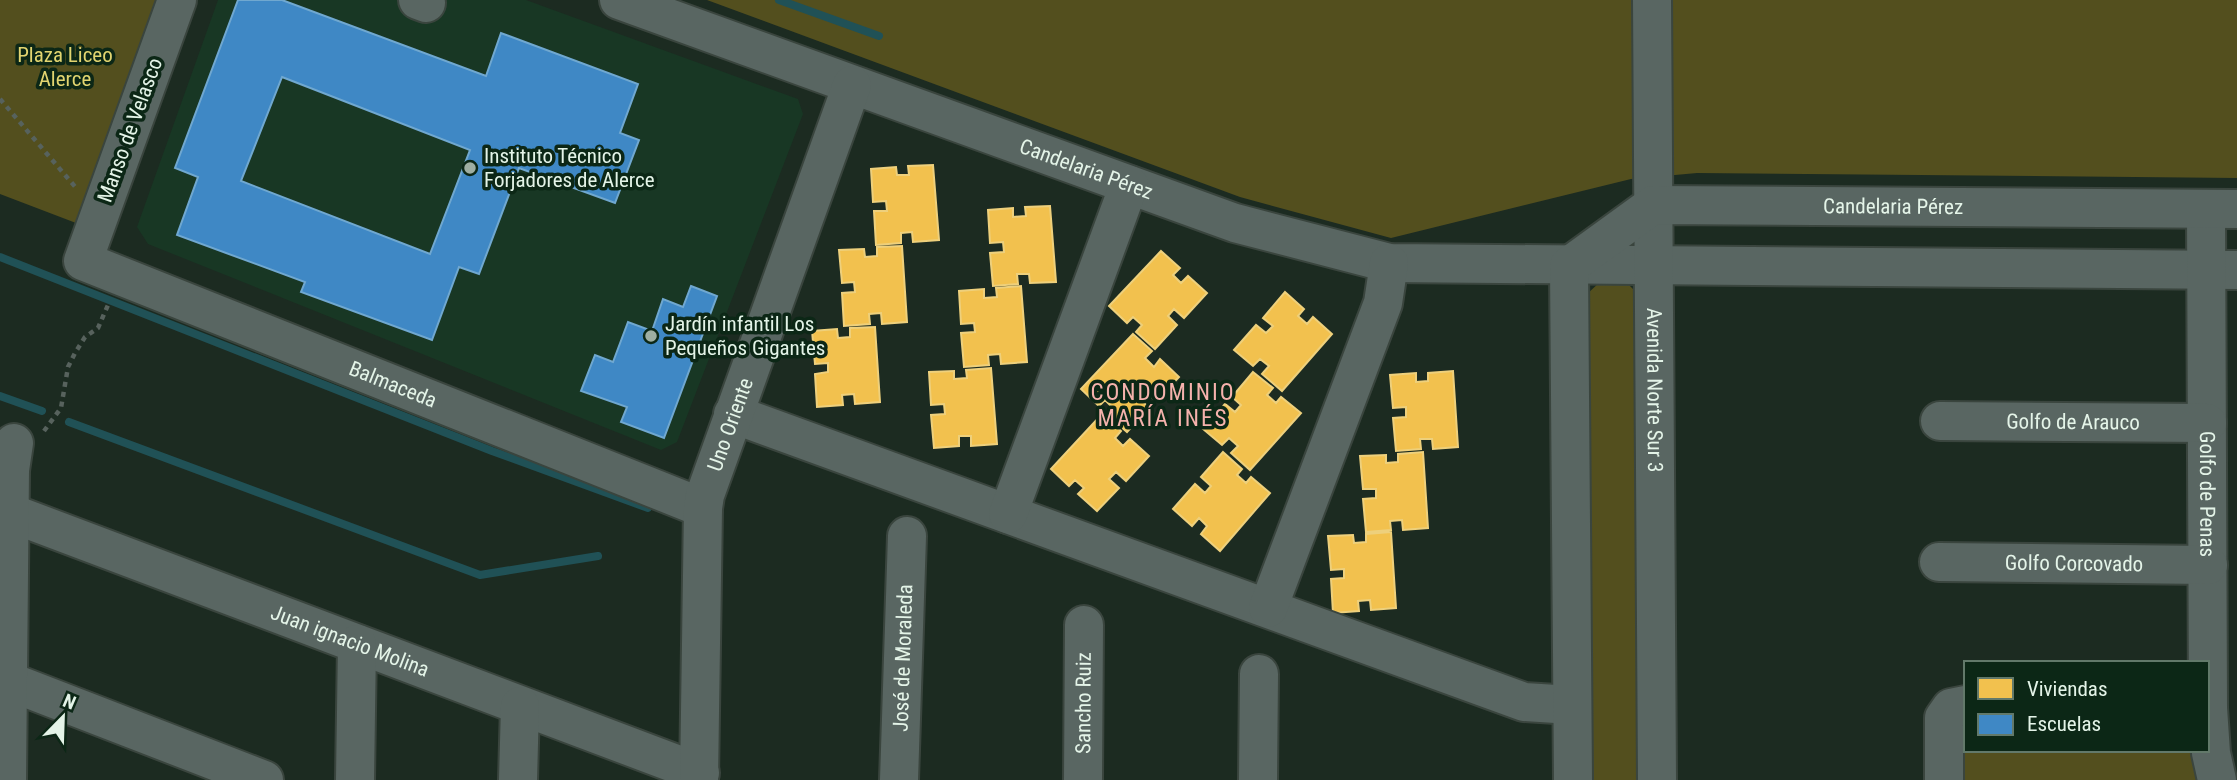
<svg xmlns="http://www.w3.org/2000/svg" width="2237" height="780" font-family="'Roboto Condensed',sans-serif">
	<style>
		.built { fill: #183724 }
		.green { fill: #534f1e }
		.homes { fill: #f2c14e; stroke: #eed07c; stroke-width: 2 }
		.schools { fill: #3f88c5; stroke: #70a8d0; stroke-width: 2; fill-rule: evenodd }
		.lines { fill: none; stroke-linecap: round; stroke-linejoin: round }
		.stream { stroke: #205156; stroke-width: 8 }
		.minor-casing { stroke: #3a453e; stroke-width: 42 }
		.path { stroke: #57625d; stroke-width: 4.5; stroke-dasharray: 5 5; stroke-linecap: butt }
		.minor { stroke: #596662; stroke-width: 38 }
		.poi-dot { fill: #9eaea2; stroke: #0c2716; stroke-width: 2.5 }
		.labels { text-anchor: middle; stroke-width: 7; stroke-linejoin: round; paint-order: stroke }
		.park-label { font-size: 21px; fill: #e2d570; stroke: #0c2716 }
		.street-label { font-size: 21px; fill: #e4f4e8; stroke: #0c2716 }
		.poi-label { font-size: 21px; fill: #e4f4e8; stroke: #0c2716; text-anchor: start }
		.neighbourhood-label { font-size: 23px; letter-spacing: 2px; fill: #f5b2ac; stroke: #0c2716 }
	</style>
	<rect width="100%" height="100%" fill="#1c2b21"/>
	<path class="built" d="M218,0H526L798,99L803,114L677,442L661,450L148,244L137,227Z"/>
	<path class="green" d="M0,0H159L76,223L0,194Z
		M707,0H2237V178L1697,173L1631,179L1391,238L1240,197Z
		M1600,282H1626L1638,294L1645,780H1587V294Z
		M1966,715V750H2198L2205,780H1951L1952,732Z"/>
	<path class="homes" d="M933,165L939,240L913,242L912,232L901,233V243L876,245L874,211H887L886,201L873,202L871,169L896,167L897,175H909L908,166Z
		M1050,206L1056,282L1030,283L1029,274H1017L1018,284L993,286L990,253L1004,252L1003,242L990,243L988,210L1013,208V217L1026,216L1025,207Z
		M902,246L907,322L882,324L881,313L869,314L870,324L844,326L842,293L855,292L854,282L842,283L839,250L864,249L865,257L877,256V247Z
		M1161,251L1180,268L1173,275L1181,283L1188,276L1207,293L1184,318L1174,309L1168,316L1177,325L1155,349L1136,332L1142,325L1133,317L1127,323L1109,306Z
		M1021,286L1027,362L1001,364L1000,354L988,355L989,365L964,367L961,333L975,332L974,323L961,324L959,291L984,289V298L997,297L996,288Z
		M1285,292L1304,309L1298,316L1307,324L1313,317L1332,334L1282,391L1262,374L1269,366L1260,359L1253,366L1234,350L1256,325L1266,333L1273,326L1263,318Z
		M875,327L880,402L855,404L854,394L842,395L843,405L817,407L815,374L828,372V363L815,364L812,331L837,329L838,338L850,337V328Z
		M1133,334L1152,351L1145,358L1154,367L1160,359L1179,377L1156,401L1146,392L1140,399L1149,408L1127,432L1108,415L1114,409L1105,400L1099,406L1081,389Z
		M991,368L997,444L971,446V436H959V446L934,448L931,415L945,414L944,404L931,405L929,372L954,371V379L967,378L966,370Z
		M1453,371L1458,447L1433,449L1432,439H1420L1421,449L1396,451L1393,418L1406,417V407L1393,408L1390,375L1416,373V382L1428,381V373Z
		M1253,372L1273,388L1267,395L1276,403L1281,397L1301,413L1250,470L1231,453L1238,446L1229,438L1222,445L1203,429L1225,404L1235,412L1241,405L1232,397Z
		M1103,413L1121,431L1115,438L1123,446L1130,439L1149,456L1126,481L1116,472L1109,479L1119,488L1097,511L1078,494L1084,488L1075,480L1069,486L1051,469Z
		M1223,452L1242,469L1237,475L1246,483L1251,477L1270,493L1220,551L1201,534L1207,526L1199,518L1192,526L1173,509L1195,484L1205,493L1211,486L1201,477Z
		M1423,452L1428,528L1403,530L1402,520L1390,521L1391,530L1366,532L1363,499L1376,498V489H1363L1360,456L1386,455V463L1398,462V454Z
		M1391,532L1396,608L1371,610L1370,600L1358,601L1359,611L1333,613L1331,579L1344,578V569L1331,570L1328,536L1353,535L1354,543L1366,542V534Z"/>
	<path class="schools" d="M238,0H282L486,76L501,33L638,84L620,133L639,140L615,203L519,168L479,274L459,267L432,340L301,292L305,282L177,235L198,177L175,168ZM282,77L470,150L430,254L241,181Z
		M691,286L717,296L664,438L621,422L627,407L581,391L595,355L613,362L628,322L652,331L663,299L683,307Z"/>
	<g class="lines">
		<path class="stream" d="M779,0L879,36
			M0,257L492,451L648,508
			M0,396L42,411
			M69,422L480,575L598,556"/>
		<g class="minor-casing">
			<g id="minor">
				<path id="s1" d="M177,0L83,261L703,508"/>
				<path d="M418,0L426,3"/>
				<path id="s2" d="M619,0L1235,223L1389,263L2237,270"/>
				<path id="s3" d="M1652,0L1657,780"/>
				<path id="s4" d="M2206,209L2208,708L2211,753L2217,780"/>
				<path d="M733,414L1524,702L1572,705"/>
				<path id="s5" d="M1940,421L2207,423"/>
				<path id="s6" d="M0,509L700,773"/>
				<path d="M1008,514L1129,185"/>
				<path id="s7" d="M1939,562L2208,565"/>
				<path d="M1268,608L1383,303L1389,263"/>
				<path d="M8,681L264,780"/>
				<path d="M7,780L10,470L14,443"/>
				<path d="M355,780L357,644"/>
				<path d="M518,780L520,706"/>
				<path id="s8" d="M699,780L703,508L705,495L852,85"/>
				<path id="s9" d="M899,780L907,536"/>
				<path id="s10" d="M1083,780L1084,625"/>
				<path d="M1258,780L1259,674"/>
				<path id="s11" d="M1573,780L1569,266L1653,205L2237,209"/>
				<path d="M1944,780V718L1951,708L1966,705"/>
			</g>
		</g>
		<path class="path" d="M0,99L77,189
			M44,431L61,408L68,367L75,353L85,337L98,328L108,305"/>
		<use href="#minor" class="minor"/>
	</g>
	<g class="poi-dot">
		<circle cx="470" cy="168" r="7"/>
		<circle cx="651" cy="336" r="7"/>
	</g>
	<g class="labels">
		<g class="park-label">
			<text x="65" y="62">Plaza Liceo<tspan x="65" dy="24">Alerce</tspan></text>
		</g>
		<g class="street-label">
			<text transform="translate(130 130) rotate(-70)" y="7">Manso de Velasco</text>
			<text dy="7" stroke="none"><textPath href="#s2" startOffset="497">Candelaria Pérez</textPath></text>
			<text dy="7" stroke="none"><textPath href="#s11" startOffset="858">Candelaria Pérez</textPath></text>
			<text dy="7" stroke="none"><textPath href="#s1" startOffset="611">Balmaceda</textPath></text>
			<text dy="7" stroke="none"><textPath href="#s3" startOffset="390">Avenida Norte Sur 3</textPath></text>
			<text dy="7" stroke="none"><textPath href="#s5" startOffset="133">Golfo de Arauco</textPath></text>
			<text dy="7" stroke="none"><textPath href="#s8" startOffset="360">Uno Oriente</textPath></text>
			<text dy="7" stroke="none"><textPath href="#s4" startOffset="285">Golfo de Penas</textPath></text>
			<text dy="7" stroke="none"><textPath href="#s7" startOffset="135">Golfo Corcovado</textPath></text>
			<text dy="7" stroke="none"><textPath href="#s6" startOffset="374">Juan ignacio Molina</textPath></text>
			<text dy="7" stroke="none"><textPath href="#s9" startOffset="122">José de Moraleda</textPath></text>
			<text dy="7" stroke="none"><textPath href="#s10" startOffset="77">Sancho Ruiz</textPath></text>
		</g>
		<g class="poi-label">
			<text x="484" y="163">Instituto Técnico<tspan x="484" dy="24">Forjadores de Alerce</tspan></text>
			<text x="665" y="331">Jardín infantil Los<tspan x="665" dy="24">Pequeños Gigantes</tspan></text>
		</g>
		<g class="neighbourhood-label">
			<text x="1163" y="400">CONDOMINIO<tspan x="1163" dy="26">MARÍA INÉS</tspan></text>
		</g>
	</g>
	<rect x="1964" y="661" width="245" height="91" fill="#0c2716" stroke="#62796a" stroke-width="2"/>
	<rect x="1978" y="678" width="35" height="21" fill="#f2c14e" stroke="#62796a" stroke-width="2"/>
	<text x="2027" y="696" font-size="21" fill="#e4f4e8">Viviendas</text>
	<rect x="1978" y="714" width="35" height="21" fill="#3f88c5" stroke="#62796a" stroke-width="2"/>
	<text x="2027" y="731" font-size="21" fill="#e4f4e8">Escuelas</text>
	<g transform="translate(63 717) rotate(23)" stroke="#0c2716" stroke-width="5" paint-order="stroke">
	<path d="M0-5L12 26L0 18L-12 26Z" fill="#e4f4e8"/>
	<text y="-10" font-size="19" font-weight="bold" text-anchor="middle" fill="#e4f4e8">N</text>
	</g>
</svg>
